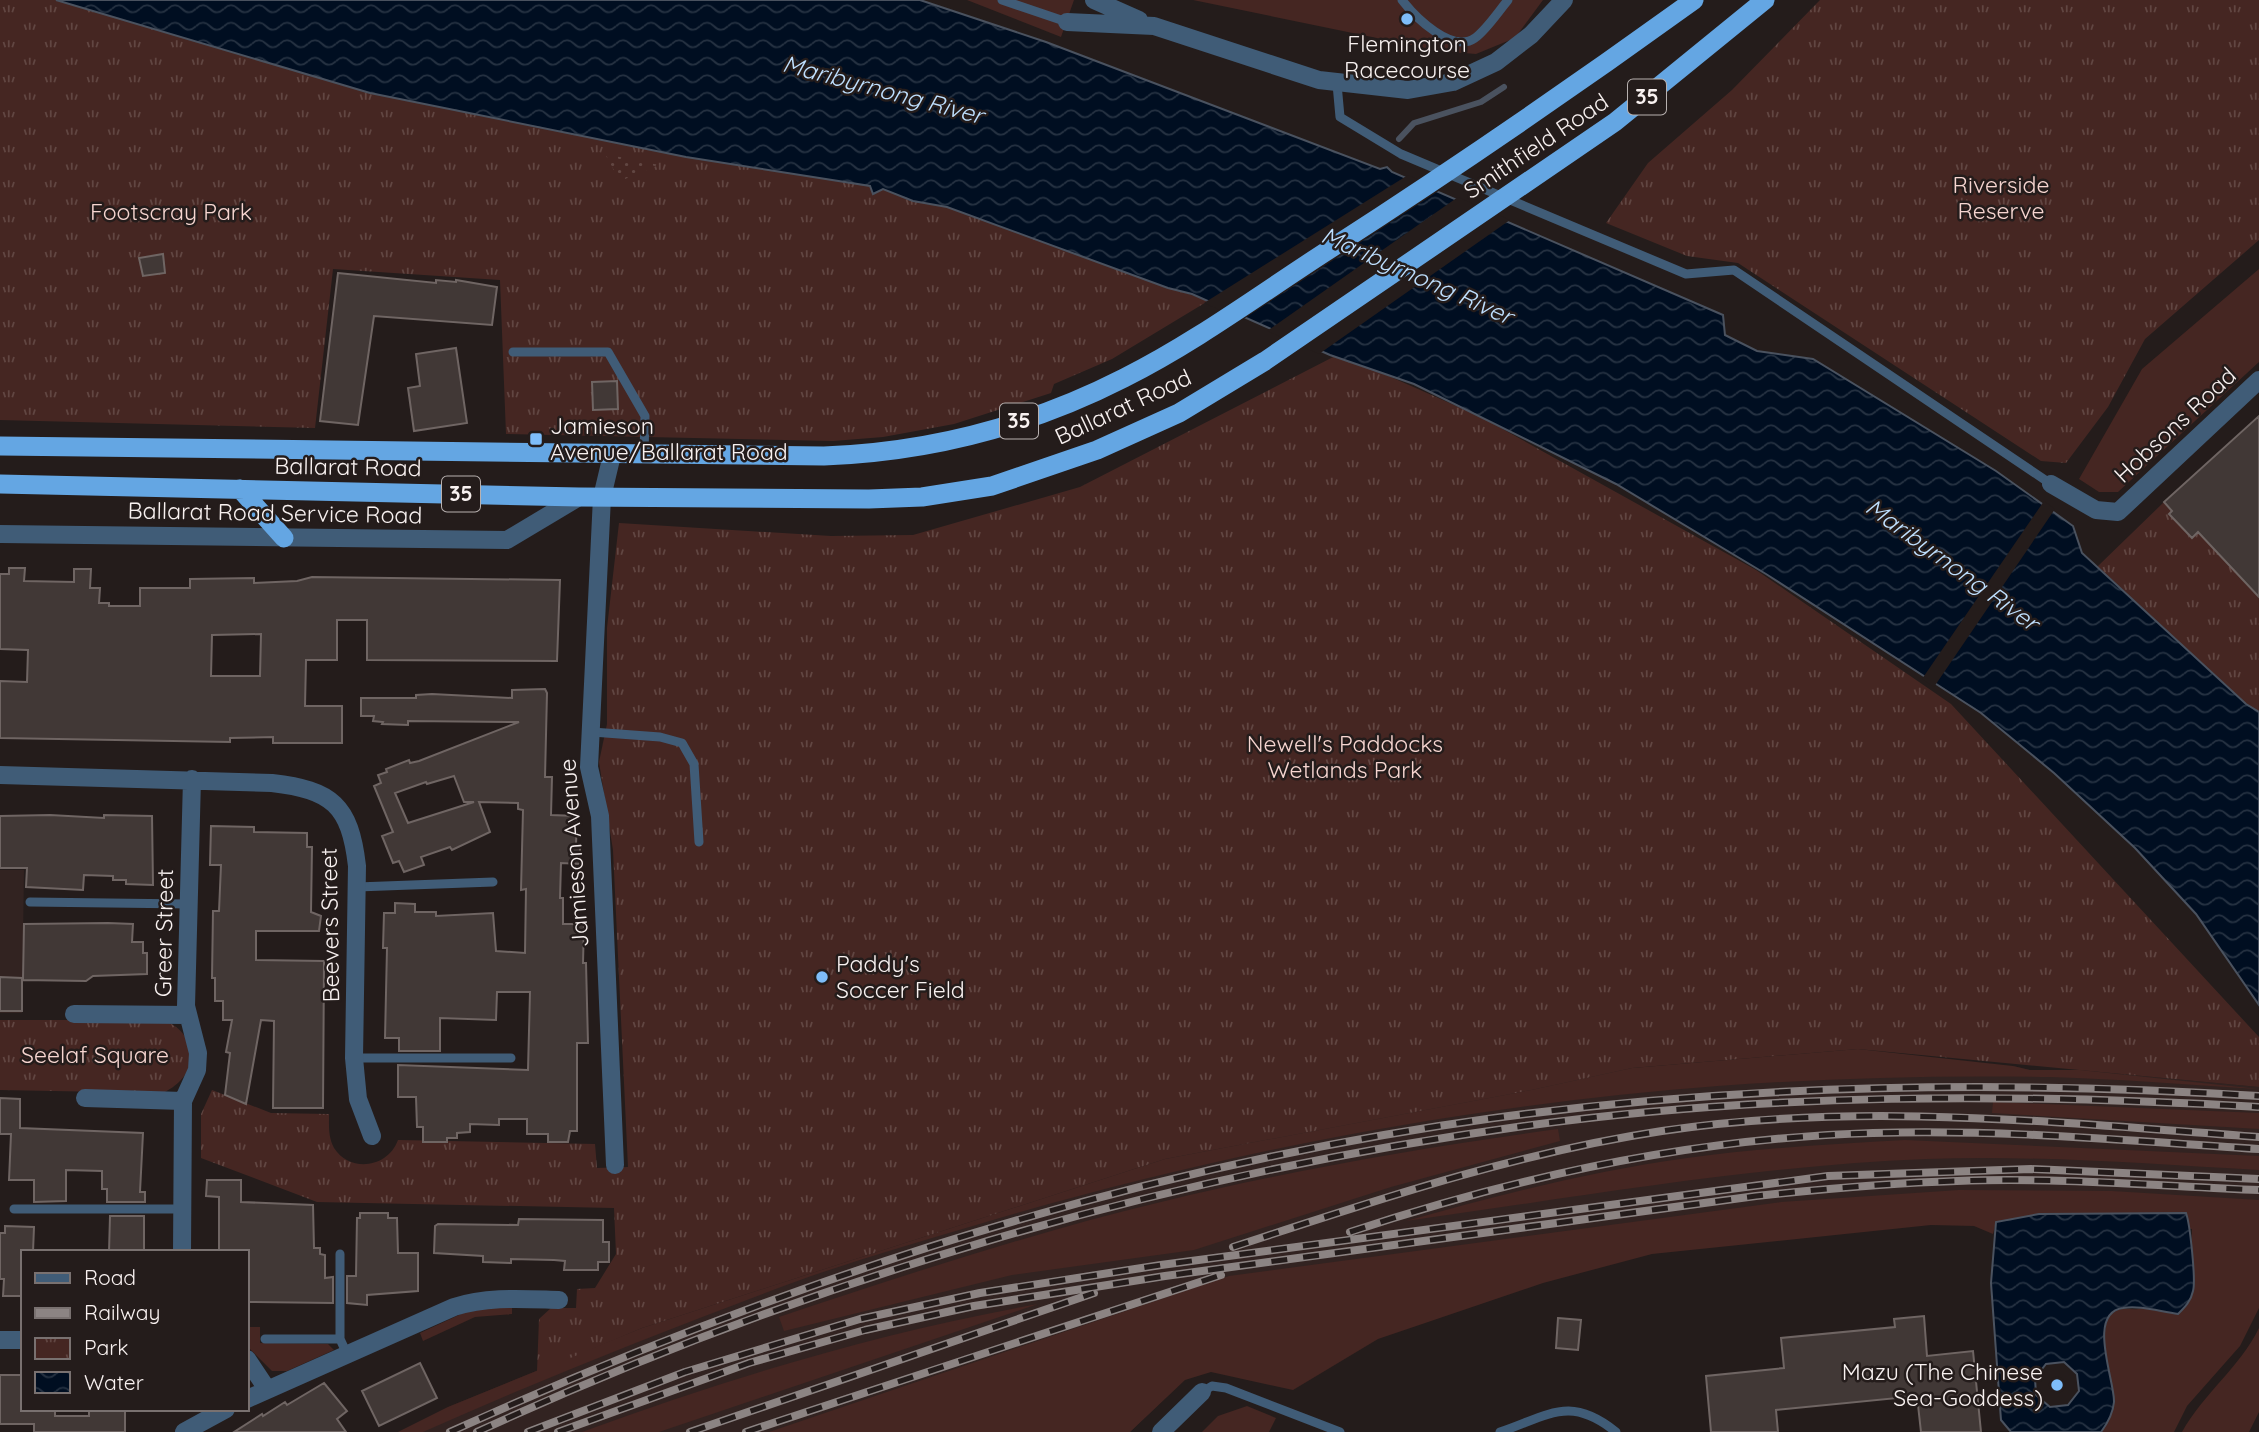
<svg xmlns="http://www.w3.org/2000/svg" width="2259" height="1432" font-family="Quicksand,sans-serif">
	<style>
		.built { fill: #322321 }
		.grass { fill: #452622 }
		.park { fill: url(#park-tufts) }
		.garden { fill: url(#garden-dots) }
		.water { fill: url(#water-waves); stroke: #4a525f; stroke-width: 2; fill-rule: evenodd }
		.pier { fill: #241c1b }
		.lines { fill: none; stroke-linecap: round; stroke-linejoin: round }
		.stream { stroke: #4a525f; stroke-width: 6 }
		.building { fill: #413836; stroke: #6f6563; stroke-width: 2; fill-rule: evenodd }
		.service { stroke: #405c77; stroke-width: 9 }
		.minor { stroke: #405c77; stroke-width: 18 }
		.trunk { stroke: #64a6e3; stroke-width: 19 }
		.rail-casing { stroke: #8c8483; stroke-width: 8 }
		.rail { stroke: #241c1b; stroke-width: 5; stroke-dasharray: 16; stroke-linecap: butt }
		.poi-dot { fill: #7ebdf9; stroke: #241c1b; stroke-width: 2.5 }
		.labels { text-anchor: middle; stroke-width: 5; stroke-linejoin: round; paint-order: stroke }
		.shield { fill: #241c1b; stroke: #b8b1b0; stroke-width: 2 }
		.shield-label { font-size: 21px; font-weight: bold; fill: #f8f1f0 }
		.poi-label { font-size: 23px; fill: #f8f1f0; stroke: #241c1b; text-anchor: start }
		.street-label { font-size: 23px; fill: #f8f1f0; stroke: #241c1b }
		.park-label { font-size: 23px; fill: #f6d5d0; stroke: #241c1b }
		.water-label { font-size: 24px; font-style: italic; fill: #bedffe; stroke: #241c1b }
	</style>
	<defs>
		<pattern id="park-tufts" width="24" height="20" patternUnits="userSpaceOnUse" patternTransform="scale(1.75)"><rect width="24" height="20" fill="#452622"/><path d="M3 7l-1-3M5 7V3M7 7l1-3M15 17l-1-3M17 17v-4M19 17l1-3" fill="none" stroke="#614642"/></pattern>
		<pattern id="garden-dots" width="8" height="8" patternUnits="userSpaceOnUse" patternTransform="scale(1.75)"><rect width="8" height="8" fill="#452622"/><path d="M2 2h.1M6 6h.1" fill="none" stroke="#614642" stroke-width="1.8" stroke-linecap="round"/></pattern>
		<pattern id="water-waves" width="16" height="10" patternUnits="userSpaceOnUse" patternTransform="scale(1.75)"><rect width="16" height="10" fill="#000e21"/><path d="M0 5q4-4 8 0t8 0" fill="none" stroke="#263242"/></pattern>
	</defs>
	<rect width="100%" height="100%" fill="#241c1b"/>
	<path class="built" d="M0,870H24L22,1013H0Z
		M2013,1066L2030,1070H2080L2259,1087V1238L2200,1214L1723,1233L1206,1359L1130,1432H398L448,1407L642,1328L1165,1159L1632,1068Z"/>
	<path class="grass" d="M967,0H1074L1061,37Z
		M1193,0H1543L1515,38L1476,54L1440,51Z
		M2259,269V362L2118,492H2099L2079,479L2142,369Z
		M1858,1049L2013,1066L2030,1070H2080L2259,1089C2190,1085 2120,1079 2050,1077C1940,1075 1828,1078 1718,1086C1469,1105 1222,1152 983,1223C919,1242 855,1260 792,1283C668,1329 544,1378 423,1432H398L448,1407L642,1328L1165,1159L1531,1090L1632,1068Z
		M1993,1102L2259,1113V1129L1992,1113Z
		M1558,1129L1560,1141L1391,1187L1194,1250L1012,1275L784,1331L779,1317C905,1275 1032,1233 1161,1202C1292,1170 1425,1147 1558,1129Z
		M1905,1140L2259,1156V1170C2148,1164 2037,1155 1926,1159C1752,1166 1579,1197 1406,1221C1499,1195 1592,1171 1687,1158C1760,1148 1832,1144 1905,1140Z
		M1959,1190L2112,1191L2259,1200V1308L2240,1346L2187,1406L2174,1432H2101C2123,1401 2091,1329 2113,1313C2122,1306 2128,1310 2138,1309C2157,1306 2177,1295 2194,1288L2191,1259L2192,1229L1996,1222L1993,1234L1974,1226L1931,1225L1652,1254L1543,1283L1378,1339L1293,1390L1211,1372L1185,1380L1130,1432H769L1229,1276L1781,1202Z
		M1038,1304L659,1432H582C731,1377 882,1332 1038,1304Z
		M512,1307V1314L475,1317L423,1341L420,1333L474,1308Z
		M247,1327H260V1343L328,1344L334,1350L287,1371H272L247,1346Z
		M2259,1328V1412L2249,1432H2182C2204,1393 2240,1367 2259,1328Z
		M1247,1406L1276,1418L1269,1432H1202L1218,1416Z"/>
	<path class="park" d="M0,0H56L370,93L686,157L871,186L874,194L883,189L913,201L947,207L1208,301L1112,359L1054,384L1051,393L954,424L883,437L833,441L506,434L500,280L333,269L315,428L0,420Z
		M1820,0H2259V240L2145,339L2108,407L2066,463L2041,461L1738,263L1687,256L1606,223L1648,163L1732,90Z
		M1339,354L1481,417L1756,570L1951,704L2259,1037V1087L1858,1049L1632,1068L1531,1090L1165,1159L642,1328L537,1372L539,1319L551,1308H576L577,1289L595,1288L616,1254L614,1208L317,1202L201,1158V1114L212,1090L271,1113L329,1114C329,1126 328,1137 334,1148C350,1173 388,1168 398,1140L595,1144L597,1168L628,1167L613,850L599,762L607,724V628L619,523L831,536L913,535L1080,487Z
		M2164,502L2172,511L2170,514L2191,538L2198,532L2259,597V712L2246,704L2097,567Z
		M0,1020H164C202,1037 199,1076 163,1093L0,1090Z"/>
	<path class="garden" d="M605,154L659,165L620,181Z"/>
	<path class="water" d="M56,0H920L1046,42L1380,169L1387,167L1392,172L1723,315L1725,335L1757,351L1813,359L1996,471L2073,526L2082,553L2246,704L2259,712V1005L2196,914L2135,848L2054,773L1981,713L1766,574L1616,484L1414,384L1330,355L1192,294L1168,288L947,207L913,201L883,189L873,194L870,186L686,157L370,93Z
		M2186,1213C2190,1224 2196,1280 2193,1291C2191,1301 2185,1307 2178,1314C2161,1312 2140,1305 2123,1308C2086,1313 2115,1381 2114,1402C2113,1413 2107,1424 2101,1432H2011L2001,1420L1991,1283L1996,1222L2039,1214ZM2064,1362L2077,1374L2079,1391L2068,1405L2050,1407L2036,1395L2035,1378L2046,1364Z"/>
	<path class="pier" d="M1408,175L1440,190L1242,320L1204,303Z
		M1458,197L1510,220L1319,354L1267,331Z
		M2044,501L2055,509L1934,687L1922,679Z"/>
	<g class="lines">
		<path class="stream" d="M1399,139L1414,123L1481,102L1504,87"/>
	</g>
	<path class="building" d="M163,254L165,273L143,276L139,258Z
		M338,273L436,283V280L456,282V280L497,287L492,325L374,316L358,425L320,421Z
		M456,348L467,423L414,431L408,388L420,386L416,354Z
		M617,381L618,409L593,410L592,382Z
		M2259,416V597L2198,532L2192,538L2169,514L2172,511L2164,502Z
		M9,568H25L24,581L74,582V569H91L90,588H100L99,603H109V606H140V588H190V579L254,578V583L297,581L312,577L560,580L557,661L367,660V620H337V660H306L305,706H342V743H273V737L230,738V742L0,738V681L27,682L28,650L0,649V574H9ZM261,634L260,676H211L212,635Z
		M545,689L547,693L545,777H552L551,815L577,816L576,845H580V864L561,863L560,898H563V924H584L583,963H586L588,1043H577V1131H570L568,1142H548V1134H527V1119H499V1125L470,1124V1132L457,1133V1138H447V1142H423V1127H417L416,1097H398V1065L528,1070L530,992H497L496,1020L440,1018V1051H399V1038H385L387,948H383L384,913H395V903L415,904V912H436V916L493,913L496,951L525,953L526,889L521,890L523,810L518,809V803L479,802L490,832L452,850L450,847L421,857L424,865L404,872L399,861L393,863L382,836L393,832L374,786L381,783L378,775L387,772L386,769L409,760L410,763L419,761L519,722L408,721V725L382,724L383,722L373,721L374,716H361V698H416V695L432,694L512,698V690ZM454,776L464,802H474L408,823L395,793L426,782L427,784Z
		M50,815L104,818V815L152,816L153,885L126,884V880H113V876L84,875L83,890L26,887L27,868H0V816Z
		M211,826L254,827V832L307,833V847H312L311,912L321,916L319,931H256V960L324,961L323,1108H273L274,1021L261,1020L246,1104L225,1095L230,1053L226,1052L232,1020H223V1001H215V978H212L213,911H219L221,865H210Z
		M108,923L133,924L132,942H143V953H147V974L93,976L86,981L23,980L24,924Z
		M0,977L22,978V1011H0Z
		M0,1098L20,1099V1128L143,1133L140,1192H145V1202H107V1189H102V1171L66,1170V1201L34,1202V1180H9L11,1134H0Z
		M207,1180H241V1202L313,1205L314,1248H320V1254L325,1255V1278L333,1277V1303L247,1302V1252H219V1197L206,1196Z
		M360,1213H388V1218H397L398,1253H418V1291L367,1295V1305L347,1303V1276H356L357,1218H360Z
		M110,1216H144V1252H109Z
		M519,1219L603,1220V1242H609V1262H598V1270H564L565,1261L554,1260L511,1259V1263L483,1262V1256L434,1253L435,1226L438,1224L518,1225Z
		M5,1226L34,1227L33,1252H23V1296H3L4,1279H0V1233H5Z
		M1924,1316L1927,1356L1973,1351L1981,1432H1921L1917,1396L1776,1410L1778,1432H1711L1706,1376L1784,1368L1781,1338L1895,1327L1894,1319Z
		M1558,1318L1581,1320L1578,1350L1556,1348Z
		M420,1363L437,1398L379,1426L362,1391Z
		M0,1375H23V1409H55V1416H89V1409H125V1432H34V1424H0Z
		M324,1383L347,1411L337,1419L346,1432H234L262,1414L263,1416L285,1402L287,1405Z"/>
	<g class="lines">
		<path class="service" d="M1002,0L1067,22
			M1402,0C1415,17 1452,54 1475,38C1487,29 1498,12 1508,0
			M1337,84L1340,117L1401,154L1686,274L1734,270L2051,484
			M513,352H608L645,416L644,454
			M592,732L660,737L682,743L694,764L699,842
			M357,887L493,882
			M30,902L189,904
			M354,1058H511
			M14,1209H182
			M265,1339H340L347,1354
			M340,1339V1254
			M1202,1392L1212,1386L1226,1388L1340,1432
			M1500,1432C1550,1415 1570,1395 1616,1432"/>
		<path class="minor" d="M1094,0L1139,20
			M1067,22L1154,26L1319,80L1408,90L1453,82L1496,62L1531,35L1564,0
			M612,455L602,497L589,767L600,816L615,1165
			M2051,484L2096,510L2118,512L2259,380
			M0,534L507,540L579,497
			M0,775L272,783C332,790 350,805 357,866L354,1058L358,1099L372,1136
			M74,1014L188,1015
			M85,1098L183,1101
			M182,1252L183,1101L197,1070L198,1053L186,1006L192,779
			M0,1340H23
			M247,1359L267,1389
			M247,1399L454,1307C488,1296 524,1299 559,1300
			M184,1432L226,1409
			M1161,1432L1202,1392"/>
		<path class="trunk" d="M0,446L824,456C929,452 1030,426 1124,378C1196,342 1263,292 1330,249C1454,169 1575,86 1694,0
			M0,484L579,497L869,499L922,497L992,486L1097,450L1179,413L1265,361L1615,122L1765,0
			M240,489L284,538"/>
		<g class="rail-casing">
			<path id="rail" d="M1350,1232C1519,1176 1695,1138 1873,1133C2002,1129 2131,1141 2259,1149
				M1233,1247C1374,1201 1515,1153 1662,1131C1859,1101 2061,1123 2259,1137
				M450,1432C781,1282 1133,1167 1494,1118C1748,1084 2003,1080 2259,1096
				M477,1432C808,1280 1164,1175 1524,1126C1768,1093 2014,1093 2259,1107
				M528,1432L685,1372L860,1319L980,1293L1161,1265L1828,1176L2031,1169L2259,1179
				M558,1432L749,1363L865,1330L974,1306L1165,1276L1756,1196C1823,1189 1890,1183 1957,1181C2057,1177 2159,1186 2259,1190
				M690,1432L1094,1293
				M746,1432L1221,1275"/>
		</g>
		<use href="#rail" class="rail"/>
	</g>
	<g class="poi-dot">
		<circle cx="1407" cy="19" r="7"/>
		<rect x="529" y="432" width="14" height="14" rx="3.5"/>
		<circle cx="822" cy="977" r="7"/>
		<circle cx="2057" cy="1385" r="7"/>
	</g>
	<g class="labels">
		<g class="shield">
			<rect x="1628" y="79.5" width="38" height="35" rx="5"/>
			<rect x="1000" y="403.5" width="38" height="35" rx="5"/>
			<rect x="442" y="476.5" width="38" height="35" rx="5"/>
		</g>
		<g class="shield-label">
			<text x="1647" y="104">35</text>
			<text x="1019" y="428">35</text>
			<text x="461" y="501">35</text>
		</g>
		<g class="poi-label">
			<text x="1407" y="52" text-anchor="middle">Flemington<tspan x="1407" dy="26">Racecourse</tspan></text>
			<text x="550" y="434">Jamieson<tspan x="550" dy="26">Avenue/Ballarat Road</tspan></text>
			<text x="836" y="972">Paddy's<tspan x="836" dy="26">Soccer Field</tspan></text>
			<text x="2043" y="1380" text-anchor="end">Mazu (The Chinese<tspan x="2043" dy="26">Sea-Goddess)</tspan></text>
		</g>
		<g class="street-label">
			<text transform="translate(1536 146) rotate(-34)" y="8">Smithfield Road</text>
			<text transform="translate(1123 407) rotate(-25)" y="8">Ballarat Road</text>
			<text transform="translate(2175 425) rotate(-43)" y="8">Hobsons Road</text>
			<text transform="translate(348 467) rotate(1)" y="8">Ballarat Road</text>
			<text transform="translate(275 513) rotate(1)" y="8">Ballarat Road Service Road</text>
			<text transform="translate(574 853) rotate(-94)" y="8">Jamieson Avenue</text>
			<text transform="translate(330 925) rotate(-91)" y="8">Beevers Street</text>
			<text transform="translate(164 933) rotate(-89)" y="8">Greer Street</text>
		</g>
		<g class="park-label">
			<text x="2001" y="193">Riverside<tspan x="2001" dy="26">Reserve</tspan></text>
			<text x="171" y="220">Footscray Park</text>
			<text x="1345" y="752">Newell's Paddocks<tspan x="1345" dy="26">Wetlands Park</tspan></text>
			<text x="95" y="1063">Seelaf Square</text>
		</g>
		<g class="water-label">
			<text transform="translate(883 90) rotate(15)" y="8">Maribyrnong River</text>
			<text transform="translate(1417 276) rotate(24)" y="8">Maribyrnong River</text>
			<text transform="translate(1952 565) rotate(36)" y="8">Maribyrnong River</text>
		</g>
	</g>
	<rect x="21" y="1250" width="228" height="161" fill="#241c1b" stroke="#797170" stroke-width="2"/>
	<rect x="35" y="1273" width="35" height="10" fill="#405c77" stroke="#797170" stroke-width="2"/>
	<text x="84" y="1285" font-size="21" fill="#f8f1f0">Road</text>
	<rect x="35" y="1308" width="35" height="10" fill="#8c8483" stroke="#797170" stroke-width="2"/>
	<text x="84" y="1320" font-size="21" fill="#f8f1f0">Railway</text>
	<rect x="35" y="1338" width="35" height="21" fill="url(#park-tufts)" stroke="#797170" stroke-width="2"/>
	<text x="84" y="1355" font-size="21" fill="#f8f1f0">Park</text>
	<rect x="35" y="1372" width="35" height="21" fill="url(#water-waves)" stroke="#797170" stroke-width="2"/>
	<text x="84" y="1390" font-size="21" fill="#f8f1f0">Water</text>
</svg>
